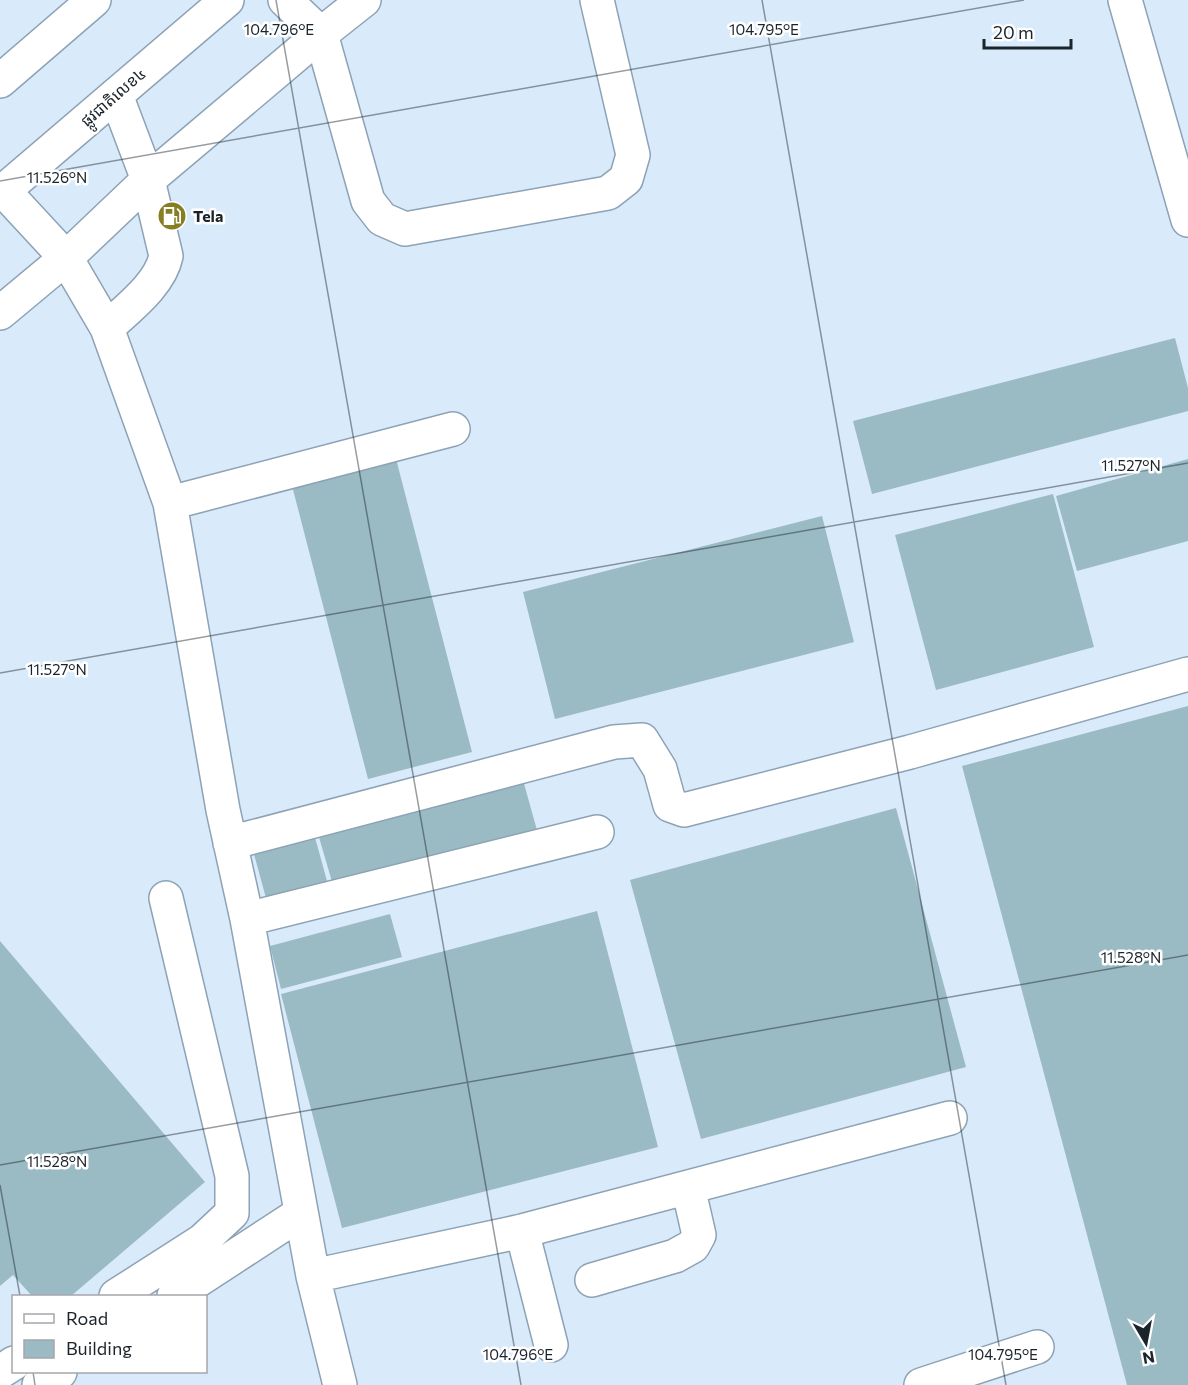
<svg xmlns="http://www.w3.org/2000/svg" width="1188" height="1385" font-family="Commissioner,'Noto Sans Khmer',sans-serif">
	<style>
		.building { fill: #9bbbc4 }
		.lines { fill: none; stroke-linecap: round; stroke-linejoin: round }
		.minor-casing { stroke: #8da2b5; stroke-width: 36 }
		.highway-casing { stroke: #8da2b5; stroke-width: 36 }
		.minor { stroke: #fff; stroke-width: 33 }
		.highway { stroke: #fff; stroke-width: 33 }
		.ticks { fill: none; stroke: #1b242b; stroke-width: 1.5; stroke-opacity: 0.45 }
		.labels { text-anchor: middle; stroke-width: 5; stroke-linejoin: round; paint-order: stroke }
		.street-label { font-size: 16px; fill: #1b242b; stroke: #fff }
		.poi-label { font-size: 16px; font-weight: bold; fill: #1b242b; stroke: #fff; text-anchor: start }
		.ticks-label { font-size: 15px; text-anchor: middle; fill: #1b242b; stroke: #fff; stroke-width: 5; stroke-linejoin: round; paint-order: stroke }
	</style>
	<rect width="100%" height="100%" fill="#d9ebfb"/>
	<path class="building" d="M1175,338L1188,388V411L872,494L853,421Z
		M394,451L472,752L368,779L290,478Z
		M1188,459V541L1077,571L1056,496Z
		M1053,494L1094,647L936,690L895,535Z
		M822,516L854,642L555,719L523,592Z
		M1188,706V1385H1127L962,766Z
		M520,769L538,834L335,892L316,827Z
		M896,808L966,1067L701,1139L630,880Z
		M313,830L327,881L266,898L252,847Z
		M597,911L658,1147L342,1228L281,994Z
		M390,914L402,957L281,989L270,946Z
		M0,941L205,1182L71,1296H32L13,1275L0,1286Z"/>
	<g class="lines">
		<g class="minor-casing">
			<path id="minor" d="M285,0L321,34L368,201L382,219L405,229L608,193L626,179L633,155L597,0
				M1125,0L1188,220
				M0,81L94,0
				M4,191L66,258L107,328L170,503L223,810L247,919L313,1276L340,1385
				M0,313L66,258L148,180L321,34L364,0
				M107,328C127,309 160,285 166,256L148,180L116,95
				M170,503L453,429
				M230,843L614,742L642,740L660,769L670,805L684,810L910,752L1188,674
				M247,919L597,832
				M522,1231L551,1345
				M313,1276L522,1231L950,1118
				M592,1280L675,1256L693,1246L699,1235L688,1187
				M116,1296L202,1241L232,1213V1176L166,898
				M174,1296L301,1213
				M0,1372L14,1363
				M39,1385L60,1372
				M921,1385L1037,1347"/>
		</g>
		<g class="highway-casing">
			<path id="highway" d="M0,194L227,0"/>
		</g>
		<use href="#minor" class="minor"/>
		<use href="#highway" class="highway"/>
	</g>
	<path class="ticks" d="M276,0L521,1385M762,0L1006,1385M0,181L1024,0M0,673L1188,463M0,1165L1188,955M0,1185L20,1296M33,1372L35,1385"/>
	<defs>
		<g id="fuel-disc" transform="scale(1.5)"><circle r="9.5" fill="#877d23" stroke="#fff"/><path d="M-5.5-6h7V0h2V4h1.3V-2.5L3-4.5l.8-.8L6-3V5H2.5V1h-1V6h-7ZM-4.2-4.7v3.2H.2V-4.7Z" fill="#fff"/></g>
	</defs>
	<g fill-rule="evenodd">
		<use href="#fuel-disc" x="172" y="216"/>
	</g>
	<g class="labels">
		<g class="street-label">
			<text transform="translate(113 97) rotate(-41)" y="6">ផ្លូវជាតិលេខ៤</text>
		</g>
		<g class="poi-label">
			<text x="193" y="222">Tela</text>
		</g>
	</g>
	<g class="ticks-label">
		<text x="279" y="35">104.796°E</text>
		<text x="764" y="35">104.795°E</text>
		<text x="57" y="183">11.526°N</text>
		<text x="1131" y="471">11.527°N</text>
		<text x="57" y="675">11.527°N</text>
		<text x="1131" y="963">11.528°N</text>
		<text x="57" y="1167">11.528°N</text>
		<text x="518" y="1360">104.796°E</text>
		<text x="1003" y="1360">104.795°E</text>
	</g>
	<rect x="12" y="1295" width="195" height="78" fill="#ffffff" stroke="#a4a7aa" stroke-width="1.5"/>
	<rect x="24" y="1314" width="30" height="9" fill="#ffffff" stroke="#a4a7aa" stroke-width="1.5"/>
	<text x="66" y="1325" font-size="18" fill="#1b242b">Road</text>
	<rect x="24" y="1340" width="30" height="18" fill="#9bbbc4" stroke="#a4a7aa" stroke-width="1.5"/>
	<text x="66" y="1355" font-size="18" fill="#1b242b">Building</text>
	<g transform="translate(1146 1343) rotate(170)" stroke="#ffffff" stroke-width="4.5" paint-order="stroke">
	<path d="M0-4.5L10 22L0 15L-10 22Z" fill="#1b242b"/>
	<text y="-9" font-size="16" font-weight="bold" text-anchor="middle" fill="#1b242b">N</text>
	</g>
	<path d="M984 39v9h87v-9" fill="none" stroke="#1b242b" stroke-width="3"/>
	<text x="993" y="39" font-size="18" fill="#1b242b" stroke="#ffffff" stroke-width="4.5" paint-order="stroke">20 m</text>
</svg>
